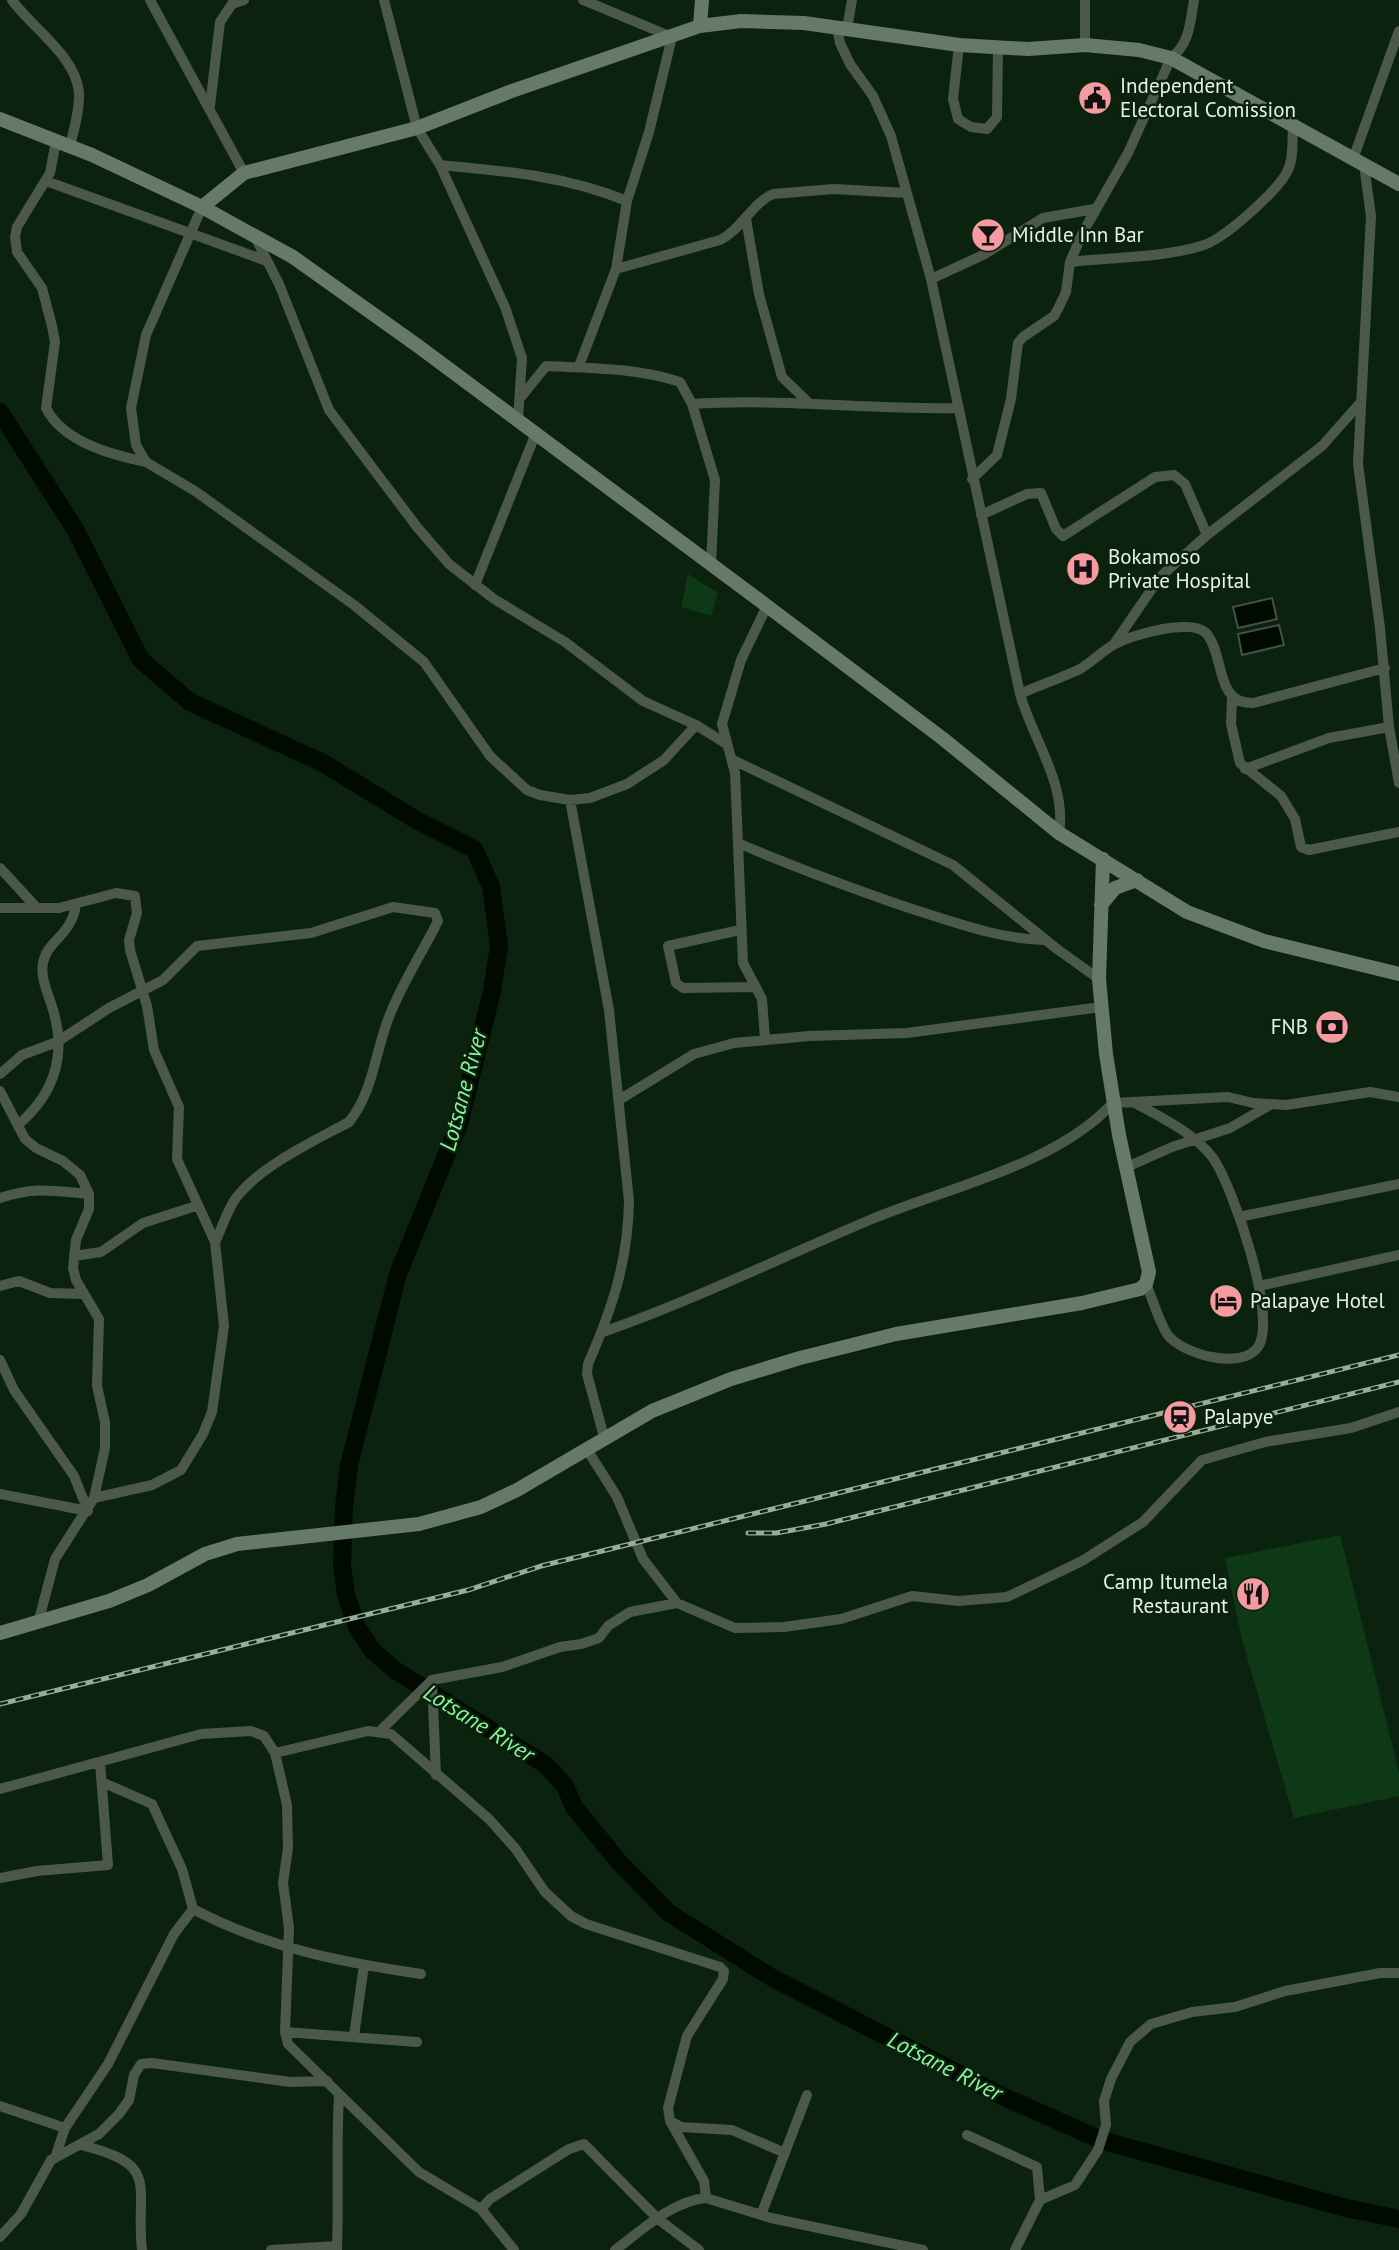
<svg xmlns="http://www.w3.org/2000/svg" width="1399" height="2250" font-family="'PT Sans',sans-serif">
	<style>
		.green { fill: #0e3916 }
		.water { fill: #000a00; stroke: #455045; stroke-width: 2 }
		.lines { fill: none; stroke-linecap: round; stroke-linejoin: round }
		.river { stroke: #000a00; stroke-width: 18 }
		.street { stroke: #4d584d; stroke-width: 10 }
		.secondary { stroke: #677a69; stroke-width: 14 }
		.rail-casing { stroke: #99ac9b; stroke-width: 5 }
		.rail { stroke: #0b230e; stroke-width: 2.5; stroke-dasharray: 8; stroke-linecap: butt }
		.labels { text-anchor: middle; stroke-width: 5; stroke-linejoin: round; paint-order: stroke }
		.poi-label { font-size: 21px; fill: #e5f4e6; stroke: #0b230e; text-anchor: start }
		.water-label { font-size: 23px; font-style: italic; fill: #90f39c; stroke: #0b230e }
	</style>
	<rect width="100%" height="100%" fill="#0b230e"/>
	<path class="green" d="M688,574L718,593L711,616L681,607Z
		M1340,1535L1399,1772V1796L1294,1818L1242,1640L1225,1558Z"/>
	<path class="water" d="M1272,598L1277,619L1238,628L1233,607Z
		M1279,625L1284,645L1242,655L1238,634Z"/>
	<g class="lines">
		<path class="river" d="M0,412L75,529L141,660L190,702L323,763L418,821L474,849L491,886L499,946L492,991L459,1124L398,1274L349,1465L344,1507L342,1565L346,1595L357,1627L372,1650L395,1670L546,1765L565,1786L574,1807L619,1862L669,1913L771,1977L1002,2096L1101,2140L1346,2208L1399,2219"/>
		<path class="street" d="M12,0C32,28 75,55 79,92C80,110 74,129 70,146
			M150,0L244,173
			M384,0L417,128L440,165L505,307L522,358L518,420
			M837,27L840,43L850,64L873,96L891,136L931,279L1020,694C1033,740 1067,784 1059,833
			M847,29L852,0
			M959,45L953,99L958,119L971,127L987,129L997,117L998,48
			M1085,45V0
			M210,106L220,22L232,4L244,0
			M56,141L50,173L17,227L15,237L17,252L42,288L52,326L55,342L46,408C63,442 112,455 146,462
			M1353,159L1399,31
			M440,165C506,171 566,176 627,201
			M1364,165L1371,216L1358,464L1380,628L1389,727L1399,783
			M46,181L264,260
			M202,207L146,335L131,408L136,445L146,462L195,491L354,605L424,662L490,756L527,790L540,795L570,800L590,798L627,784L664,760L696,725
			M746,219L759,294L782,377L809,403
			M254,235L279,284L329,410L417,527L449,564L494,599L565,642L643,701L696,725L725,743
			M1070,262C1111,257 1165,258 1204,245C1225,238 1279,190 1288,170C1294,157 1292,140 1293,127
			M616,269L720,240C742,229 752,203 773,194L834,189L906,193
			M931,279L983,255L1043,218L1094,209
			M579,366L616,269L627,201L649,132L672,37L583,0
			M522,396L546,366C591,368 637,368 680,382L692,404L715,480L711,564
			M692,404C781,398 870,410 959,408
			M972,479L997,455L1011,399L1018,343L1023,337L1054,316L1059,307L1066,292L1070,262L1082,234L1128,153L1171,58C1190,43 1190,23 1194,0
			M981,515L1027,494L1041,493L1056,529L1063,536L1155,477L1174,475L1185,484L1207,535
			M475,585L536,433
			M1114,644L1160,577L1207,535L1322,446L1361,402
			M1020,694C1040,685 1061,678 1080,669C1092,662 1102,651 1115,644C1131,635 1193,617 1207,634C1225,657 1215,704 1253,703L1385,668
			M1232,698L1231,724L1240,763L1281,796L1295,819L1301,847L1309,850L1399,832
			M733,760L953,865L1057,949L1099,979
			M1245,769L1329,738L1389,727
			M570,800L609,1010L629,1201C628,1262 612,1309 588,1364L587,1374L604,1437
			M738,843C794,867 851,888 909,908C954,922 998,939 1045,940
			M0,868L36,907
			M0,908H59L116,893L135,896L137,913L129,940L130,950L147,1006L154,1050L179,1107L177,1159L215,1242L224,1326L212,1412L203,1434L181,1470L152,1485L94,1498
			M740,930L668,946L676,983L683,988L756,987
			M765,1039L762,999L743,963L735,773L722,724L741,660L767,606
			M0,1074L22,1055L57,1042L109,1008L163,980L197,946L311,933L393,907L435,913L438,921C422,953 402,983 389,1017C375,1052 373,1093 349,1122C314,1141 260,1166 236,1198C227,1210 222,1228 215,1242
			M0,1091L25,1139L36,1148L63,1161L80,1175L89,1194V1209L76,1240L73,1268L76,1280L99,1319L97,1386L105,1422V1448L94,1498L55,1559L38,1623
			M619,1100L694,1054L734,1043L809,1036L907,1033L1101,1007
			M1135,1103C1161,1117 1194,1133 1213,1158C1233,1187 1278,1317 1258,1347C1242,1371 1181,1354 1167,1334C1158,1319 1153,1300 1146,1284
			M18,1125C54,1094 67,1056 53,1010C49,995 40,979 43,963C47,940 72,936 76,904
			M1127,1167L1172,1147L1230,1128L1270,1105
			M0,1198C37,1186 52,1191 89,1194
			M1239,1217L1399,1184
			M74,1256L101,1252L143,1223L196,1206
			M0,1286L19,1281L50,1293L83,1294
			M1259,1286L1399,1255
			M603,1332C694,1300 782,1257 872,1219C949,1187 1056,1165 1113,1103L1228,1097L1253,1103L1286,1105L1370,1092L1399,1097
			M0,1360L14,1390L74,1476L88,1511
			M586,1448L617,1497L643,1559L677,1603L735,1628L784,1627L841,1619L912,1596L958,1601L1007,1597L1082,1561L1143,1522L1202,1460L1265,1442L1351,1428L1399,1412
			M0,1494L88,1511
			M432,1680L436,1775
			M381,1730L432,1680L502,1667L560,1647L581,1644L599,1638L608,1626L630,1612L677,1603
			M275,1753L368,1731L391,1734L489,1819L515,1848L545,1892L571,1916L586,1924L720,1967L724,1971L723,1979L687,2036L668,2108L670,2121L704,2181L706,2198
			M104,1783L152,1804L182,1869L193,1909C267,1948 340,1962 421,1974
			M0,1789L201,1734L251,1731L264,1736L275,1753L287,1805L288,1848L283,1883L289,1928L285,2032L288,2044L419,2172L481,2209L514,2250
			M0,1878L37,1871L108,1865L100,1762
			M285,2032L417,2042
			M354,2036L364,1965
			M0,2106L65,2128
			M670,2121L681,2127L732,2130L785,2153
			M967,2135L1037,2167L1040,2200
			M81,2145C162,2165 135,2184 142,2250
			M56,2155L65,2128L108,2064L174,1934L193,1909
			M481,2209L490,2199L569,2149L584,2144L658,2219L699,2250
			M761,2215L807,2095
			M0,2237L21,2214L51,2160L99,2134L119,2114L129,2100L134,2075L141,2064L152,2063L290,2082L327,2081
			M271,2250L337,2246
			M337,2250C339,2198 336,2147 339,2095
			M615,2250C641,2231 672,2201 706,2198L771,2218L923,2250
			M1015,2250L1040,2200L1075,2185L1098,2150L1106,2125L1104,2101L1111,2079L1130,2042L1151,2024L1192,2012L1235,2007L1285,1991L1380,1973H1399"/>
		<path class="secondary" d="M700,26L702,0
			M0,119L92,155L202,207L293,257L418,346L767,606L942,738L1059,833L1187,912L1264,941L1399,974
			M202,207L244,173L417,128L509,92L700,26L741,21L804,23L959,45L1028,49L1085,45L1139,50L1171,58L1399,184
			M1101,905L1115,888L1137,880
			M0,1633L109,1601L148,1585L205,1554L237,1544L419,1524L481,1507L517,1490L652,1411L731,1379L800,1358L896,1334L1082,1303L1140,1289L1146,1284L1149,1272L1119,1135L1106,1054L1099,979L1103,859"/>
		<g class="rail-casing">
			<path id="rail" d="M748,1533H776L826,1524L1399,1382
				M0,1704L468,1590L541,1566L1399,1355"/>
		</g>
		<use href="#rail" class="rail"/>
	</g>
	<defs>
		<g id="civic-disc" transform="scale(1.75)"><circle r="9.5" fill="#f49aa1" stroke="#0b230e"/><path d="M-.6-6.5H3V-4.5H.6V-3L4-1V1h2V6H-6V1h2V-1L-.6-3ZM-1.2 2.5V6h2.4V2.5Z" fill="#111"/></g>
		<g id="bar-disc" transform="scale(1.75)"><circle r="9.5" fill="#f49aa1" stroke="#0b230e"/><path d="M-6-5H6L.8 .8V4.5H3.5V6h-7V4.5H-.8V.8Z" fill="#111"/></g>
		<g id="hospital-disc" transform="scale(1.75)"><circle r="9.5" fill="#f49aa1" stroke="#0b230e"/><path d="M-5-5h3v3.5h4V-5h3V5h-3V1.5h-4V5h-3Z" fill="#111"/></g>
		<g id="bank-disc" transform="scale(1.75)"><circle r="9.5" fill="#f49aa1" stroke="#0b230e"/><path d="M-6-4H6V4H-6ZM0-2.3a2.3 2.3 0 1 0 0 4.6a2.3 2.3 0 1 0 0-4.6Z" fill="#111"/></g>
		<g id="hotel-disc" transform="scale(1.75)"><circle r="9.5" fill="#f49aa1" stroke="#0b230e"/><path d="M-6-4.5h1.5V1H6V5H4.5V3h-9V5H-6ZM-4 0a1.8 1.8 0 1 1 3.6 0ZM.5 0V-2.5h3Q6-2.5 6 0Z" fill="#111"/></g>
		<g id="station-disc" transform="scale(1.75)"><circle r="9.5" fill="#f49aa1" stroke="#0b230e"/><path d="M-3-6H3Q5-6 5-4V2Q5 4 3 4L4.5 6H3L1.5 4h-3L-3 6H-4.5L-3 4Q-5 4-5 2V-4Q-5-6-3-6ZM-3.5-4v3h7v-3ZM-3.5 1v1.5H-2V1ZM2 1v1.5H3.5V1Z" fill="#111"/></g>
		<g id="restaurant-disc" transform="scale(1.75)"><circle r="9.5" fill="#f49aa1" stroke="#0b230e"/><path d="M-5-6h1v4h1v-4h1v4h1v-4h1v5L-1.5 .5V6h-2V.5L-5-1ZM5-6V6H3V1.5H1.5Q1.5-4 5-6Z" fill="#111"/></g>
	</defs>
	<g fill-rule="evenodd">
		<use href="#civic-disc" x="1095" y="98"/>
		<use href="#bar-disc" x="988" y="235"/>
		<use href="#hospital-disc" x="1083" y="569"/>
		<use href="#bank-disc" x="1332" y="1027"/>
		<use href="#hotel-disc" x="1226" y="1301"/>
		<use href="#station-disc" x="1180" y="1417"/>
		<use href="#restaurant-disc" x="1253" y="1594"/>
	</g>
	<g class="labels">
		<g class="poi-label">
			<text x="1120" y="93">Independent<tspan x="1120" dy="24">Electoral Comission</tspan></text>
			<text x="1012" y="242">Middle Inn Bar</text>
			<text x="1108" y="564">Bokamoso<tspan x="1108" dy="24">Private Hospital</tspan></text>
			<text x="1308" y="1034" text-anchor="end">FNB</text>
			<text x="1250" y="1308">Palapaye Hotel</text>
			<text x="1204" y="1424">Palapye</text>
			<text x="1228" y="1589" text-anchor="end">Camp Itumela<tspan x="1228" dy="24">Restaurant</tspan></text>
		</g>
		<g class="water-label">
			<text transform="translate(463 1090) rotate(-75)" y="8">Lotsane River</text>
			<text transform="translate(479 1723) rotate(32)" y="8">Lotsane River</text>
			<text transform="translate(945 2066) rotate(27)" y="8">Lotsane River</text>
		</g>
	</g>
</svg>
